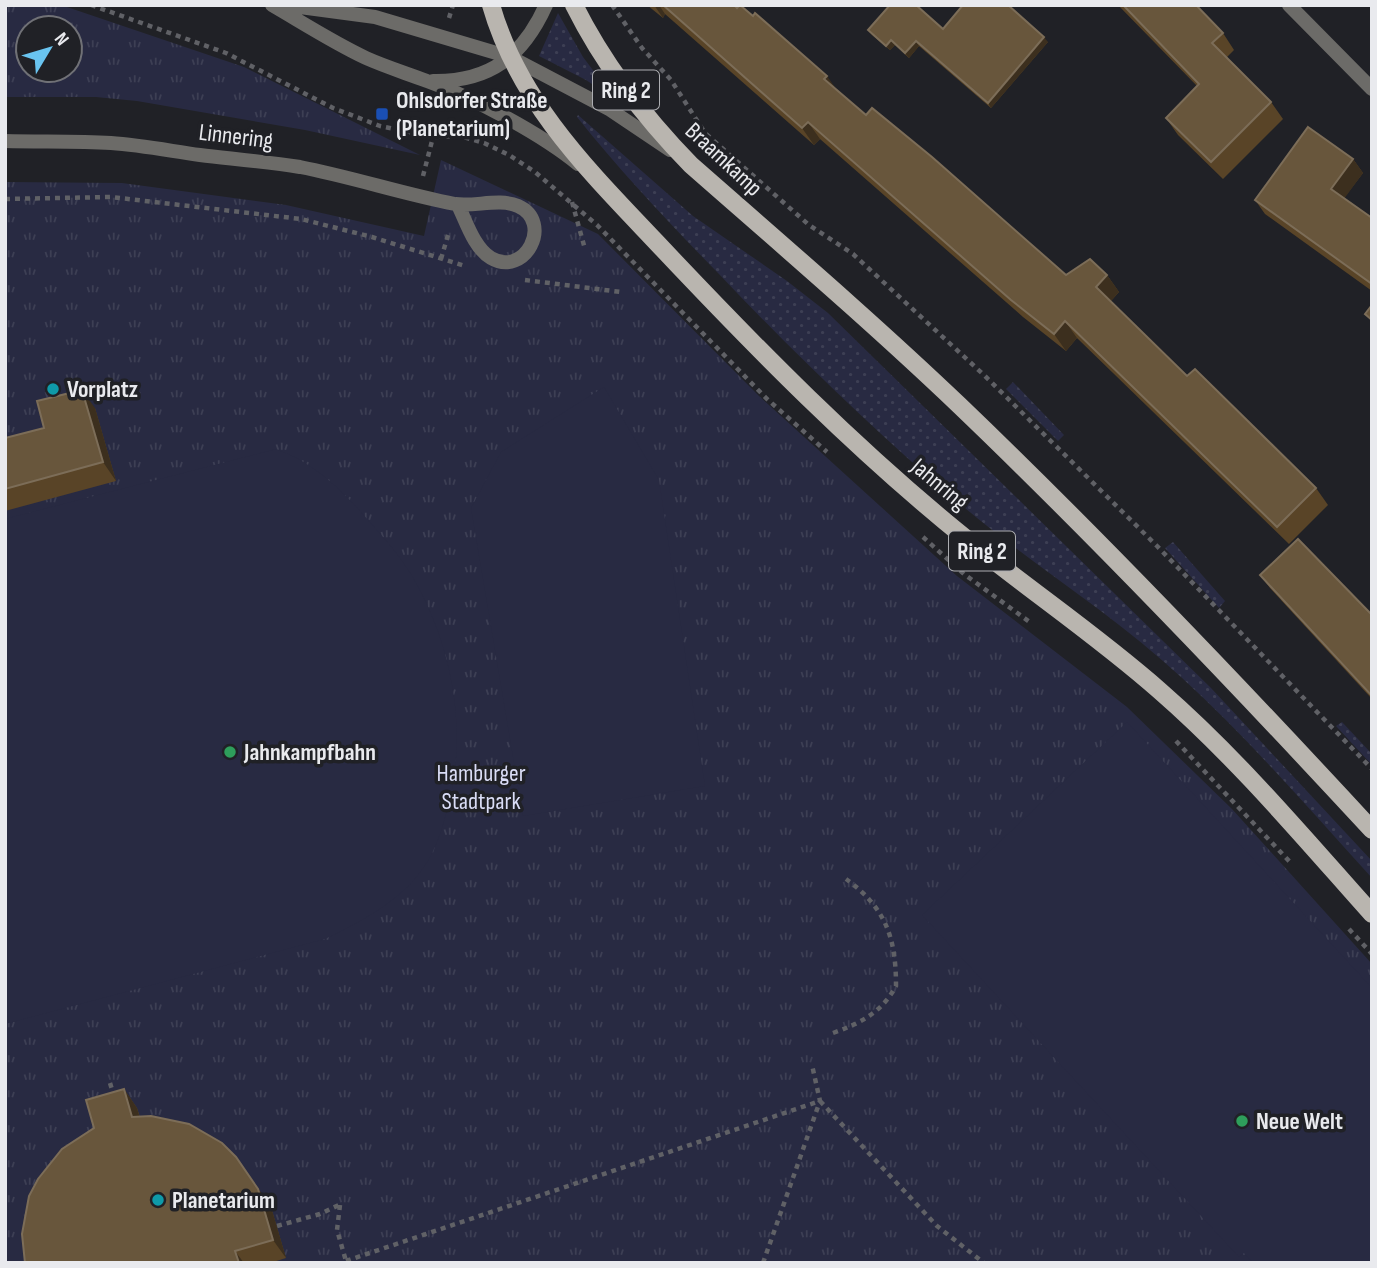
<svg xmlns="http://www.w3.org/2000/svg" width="1377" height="1268" font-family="'Sofia Sans Condensed',sans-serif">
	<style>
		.grass { fill: url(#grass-dots) }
		.park { fill: url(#park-tufts); fill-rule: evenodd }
		.garden { fill: #282a42 }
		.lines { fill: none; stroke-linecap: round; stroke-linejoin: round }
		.path { stroke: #606166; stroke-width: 4.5; stroke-dasharray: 5 5; stroke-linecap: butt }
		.service { stroke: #6c6b68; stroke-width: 14 }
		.minor { stroke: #6c6b68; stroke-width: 14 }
		.tertiary { stroke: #6c6b68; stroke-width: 14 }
		.primary { stroke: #b9b5af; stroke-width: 18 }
		.wall { fill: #594427 }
		.shaded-wall { fill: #3c2f1e }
		.building { fill: #68563c; stroke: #7c6d58; stroke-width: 2 }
		.transit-dot { fill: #1a4fb4; stroke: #202126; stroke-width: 2.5 }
		.culture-dot { fill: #0f9aa8; stroke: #202126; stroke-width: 2.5 }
		.leisure-dot { fill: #2e9e5b; stroke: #202126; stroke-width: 2.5 }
		.labels { text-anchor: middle; stroke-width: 7; stroke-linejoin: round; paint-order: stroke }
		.shield { fill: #202126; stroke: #adaeb2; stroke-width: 2 }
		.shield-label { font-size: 23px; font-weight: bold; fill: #e9eaee }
		.poi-label { font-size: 24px; font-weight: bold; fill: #e9eaee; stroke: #202126; text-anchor: start }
		.street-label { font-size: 24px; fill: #e9eaee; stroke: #202126 }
		.park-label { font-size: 24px; fill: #daddf6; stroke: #202126 }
	</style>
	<defs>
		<pattern id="grass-dots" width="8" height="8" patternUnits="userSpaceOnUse" patternTransform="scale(1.75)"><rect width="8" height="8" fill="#282a42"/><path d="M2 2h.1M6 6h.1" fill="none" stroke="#3d3f54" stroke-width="1.8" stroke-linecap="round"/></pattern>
		<pattern id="park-tufts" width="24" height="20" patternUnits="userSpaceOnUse" patternTransform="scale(1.75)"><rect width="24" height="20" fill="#282a42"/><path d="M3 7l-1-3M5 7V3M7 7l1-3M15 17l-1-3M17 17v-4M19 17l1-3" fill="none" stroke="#3d3f54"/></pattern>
	</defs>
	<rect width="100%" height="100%" fill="#202126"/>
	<path class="grass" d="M558,13L583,57L611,94L610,96L586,80L539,56Z
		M578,115L693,216L787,281L828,313L1211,688L1372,861V878C1310,810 1249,739 1181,677C1112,613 1031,564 959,503C874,431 794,353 718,273C669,223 621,172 577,117Z
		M1013,382L1064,435L1058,441L1006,389Z
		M1173,542L1225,601L1219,608L1165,548Z
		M1342,722L1372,754V765L1336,726Z"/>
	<path class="park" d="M5,5H61L244,67L420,155L305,130L137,101L96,97H5ZM28,28H70V70H28Z
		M441,160L598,234L759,396L957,576L1127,707L1232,809L1372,964V1263H5V182L122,183L286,205L424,236Z"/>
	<path class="garden" d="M604,387L659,480L705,786L523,816L471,508L501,452Z
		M276,449C285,453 296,457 305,463C328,477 350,499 368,520C385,539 404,560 416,583C451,646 466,723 451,794C446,815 440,840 429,859C407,898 364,920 325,939L5,1024V519Z
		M1127,722L1372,988V1263H1253L1244,1253L1239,1257L922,915Z"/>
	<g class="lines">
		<path class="path" d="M91,5L226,53L333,108L380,126L433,137L460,136L484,143L509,155L535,172L597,225L767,399L827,452
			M612,5L642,48L671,80L705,133L809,225L853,254L985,376L1157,546L1372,769
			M449,18L453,5
			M411,133L417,116
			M423,176L433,137
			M5,199L111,197L301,219L372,237L465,266
			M572,202L585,249
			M441,259L448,235
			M525,280L621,292
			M923,537L964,574L1031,623
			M1176,741L1290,862
			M1349,929L1372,954
			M833,1033C861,1023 882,1012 896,986C896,938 886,908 846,879
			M110,1083L114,1096
			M820,1101L937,1226L984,1263
			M340,1205L337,1230L346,1261
			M277,1226L320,1214L341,1204
			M346,1261L820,1101
			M763,1263L820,1101L812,1065"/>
		<path class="service" d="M5,141C40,142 76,141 111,143C141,145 171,151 200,155C234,159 267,162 300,167C352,177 403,194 455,204C475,207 499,198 518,206C554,222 525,278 491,258C474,248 466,221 458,205"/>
		<path class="minor" d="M1289,5L1372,89"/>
		<path class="tertiary" d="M272,5C303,23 334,43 366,58C386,67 406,73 427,81C472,97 540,133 578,164
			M285,5L375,17L510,57L609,109L670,150
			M433,81C490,82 523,56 546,5"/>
		<path class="primary" d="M491,5C519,103 590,172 658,244C756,348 857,451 969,541C1032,592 1099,637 1160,691C1238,759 1304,838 1372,914
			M574,5C604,65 644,117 691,165C781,244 872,322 959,405C1102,542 1238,685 1372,830"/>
	</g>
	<path class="wall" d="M647,5H734L866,115L1066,275H1107L1119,292L1111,301L1187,376L1316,488L1328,505L1289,544L1077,338L1066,351L1023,317L820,139L814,145L665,14L663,18Z
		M1118,5H1196L1223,33L1234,50L1227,57L1271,102L1283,119L1223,179L1178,135L1166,118L1197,86Z
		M943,29L1048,42L991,108L919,46L909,58L895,45L890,50L872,35L868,30Z
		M1353,159L1363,173L1344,198L1372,218V291L1265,214L1255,200Z
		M95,408L116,481L5,511V438L44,428Z
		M1260,575L1372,615V699L1270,588Z
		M124,1089L137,1108L140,1117L236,1157L271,1207L286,1258L270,1263H25Z"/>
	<path class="shaded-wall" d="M654,5H659L665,14L663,18Z
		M1044,37L1048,42L991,108L988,103Z
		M891,40L895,45L890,50L886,46Z
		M916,41L919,46L909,58L905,53Z
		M827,76L839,93L824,79Z
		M808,122L820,139L814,145L802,128Z
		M1353,159L1363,173L1341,203L1331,189Z
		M1107,275L1119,292L1108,304L1096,287Z
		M1065,321L1077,338L1066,351L1054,334Z
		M82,390L95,408L116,481L103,462Z
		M124,1089L137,1108L145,1136L132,1117Z
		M236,1157L271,1207L286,1258L273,1240Z
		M235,1251L244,1263H239Z"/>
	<path class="building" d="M663,5H734L737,8L740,5L753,16L755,13L827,76L824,79L866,115L872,108L932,157L1066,275L1090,259L1107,275L1096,287L1187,376L1195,369L1316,488L1277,527L1065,321L1054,334L1011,300L808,122L802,128Z
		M890,5H916L943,29L963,5H1008L1044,37L988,103L916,41L905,53L891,40L886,46L868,30Z
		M1123,5H1196L1223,33L1212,43L1271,102L1211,162L1166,118L1199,84Z
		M1308,127L1353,159L1331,189L1372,218V284L1255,200Z
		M1372,305V320L1365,314Z
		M82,390L103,462L5,489V438L44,428L37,401Z
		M1298,539L1372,615V696L1260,575Z
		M124,1089L132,1117L151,1116L189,1124L222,1143L236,1157L258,1189L273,1240L235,1251L239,1263H25L22,1234L29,1196L38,1179L62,1149L94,1128L86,1100Z"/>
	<rect class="transit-dot" x="375" y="107" width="14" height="14" rx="3.5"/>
	<g class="culture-dot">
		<circle cx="53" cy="389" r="7"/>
		<circle cx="158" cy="1200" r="7"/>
	</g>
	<g class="leisure-dot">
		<circle cx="230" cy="752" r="7"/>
		<circle cx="1242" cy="1121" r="7"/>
	</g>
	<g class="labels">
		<g class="shield">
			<rect x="593" y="70.5" width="66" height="39" rx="5"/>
			<rect x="949" y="531.5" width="66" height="39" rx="5"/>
		</g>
		<g class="shield-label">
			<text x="626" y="98">Ring 2</text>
			<text x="982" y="559">Ring 2</text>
		</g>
		<g class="poi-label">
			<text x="396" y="108">Ohlsdorfer Straße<tspan x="396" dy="28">(Planetarium)</tspan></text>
			<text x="67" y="397">Vorplatz</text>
			<text x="244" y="760">Jahnkampfbahn</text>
			<text x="1256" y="1129">Neue Welt</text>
			<text x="172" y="1208">Planetarium</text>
		</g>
		<g class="street-label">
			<text transform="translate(236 136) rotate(7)" y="8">Linnering</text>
			<text transform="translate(724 159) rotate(43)" y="8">Braamkamp</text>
			<text transform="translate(940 484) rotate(40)" y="8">Jahnring</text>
		</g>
		<g class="park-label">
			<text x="481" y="781">Hamburger<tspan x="481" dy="28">Stadtpark</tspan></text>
		</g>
	</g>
	<rect width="1377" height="1268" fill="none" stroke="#e9eaee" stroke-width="14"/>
	<g transform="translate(49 49) rotate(52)"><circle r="33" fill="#202126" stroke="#707176" stroke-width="2"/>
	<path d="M0-5L12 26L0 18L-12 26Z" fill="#69c4f0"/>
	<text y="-10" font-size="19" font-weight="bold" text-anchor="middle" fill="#e9eaee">N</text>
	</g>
</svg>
